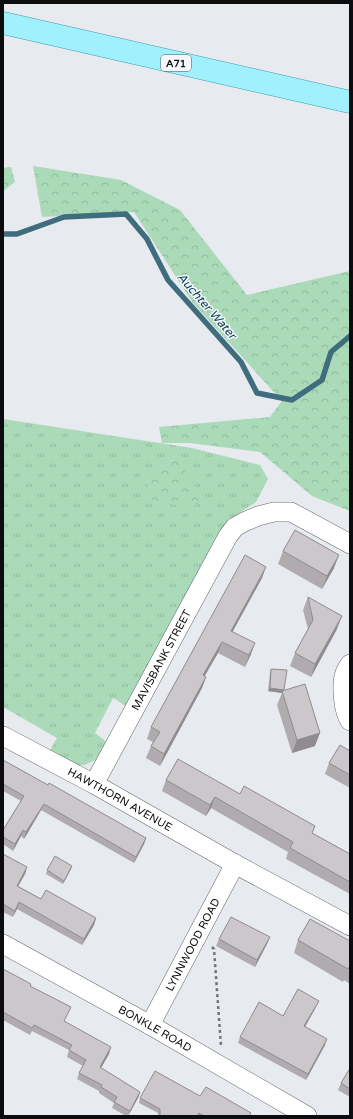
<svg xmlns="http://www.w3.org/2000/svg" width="353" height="1119" font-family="'Varela Round',sans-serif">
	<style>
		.grass { fill: url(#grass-tufts) }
		.forest { fill: url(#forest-crowns) }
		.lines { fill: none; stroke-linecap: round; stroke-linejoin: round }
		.stream { stroke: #406d7d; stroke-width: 5.5 }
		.minor-casing { stroke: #65676b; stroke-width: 20 }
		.major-casing { stroke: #439ba8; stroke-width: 23 }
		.path { stroke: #737478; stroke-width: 2.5; stroke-dasharray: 3 3; stroke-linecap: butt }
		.minor { stroke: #fff; stroke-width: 19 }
		.major { stroke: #a0f1fd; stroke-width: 22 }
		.wall { fill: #afabaf }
		.shaded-wall { fill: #8f8b8e }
		.building { fill: #ccc7cb; stroke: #8f8b8e }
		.labels { text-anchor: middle; stroke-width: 3; stroke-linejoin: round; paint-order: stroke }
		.shield { fill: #f5f7fd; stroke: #525256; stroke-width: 1 }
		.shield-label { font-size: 10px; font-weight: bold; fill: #0c0c0e }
		.street-label { font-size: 11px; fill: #0c0c0e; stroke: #f5f7fd }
		.water-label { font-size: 12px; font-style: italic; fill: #013d4e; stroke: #f5f7fd }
	</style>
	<defs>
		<pattern id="grass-tufts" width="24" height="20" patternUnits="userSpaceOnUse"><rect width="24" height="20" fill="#aadab8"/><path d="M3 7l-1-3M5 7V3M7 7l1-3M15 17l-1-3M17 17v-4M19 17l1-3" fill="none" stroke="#91ba9d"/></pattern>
		<pattern id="forest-crowns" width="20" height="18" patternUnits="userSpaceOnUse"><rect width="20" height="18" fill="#aadab8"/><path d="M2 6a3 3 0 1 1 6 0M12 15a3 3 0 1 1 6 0" fill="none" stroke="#91ba9d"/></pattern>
	</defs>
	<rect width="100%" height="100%" fill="#e7eaef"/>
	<path class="grass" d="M3,419L192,448L260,465L268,479L256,502L226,522L126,706L113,698L95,733L108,743L96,760L84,765H73L49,752L57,738L3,707Z"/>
	<path class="forest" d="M33,166L121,180L180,210L247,295L350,271V511L312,496L260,452L190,443H162L159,427L270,417L282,401L193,303L134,212L42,217Z
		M11,167L15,182L3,191V168Z
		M165,455L177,459L203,498L191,508L151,500L146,481Z"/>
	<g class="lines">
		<path class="stream" d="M3,234H17L64,217L126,214L147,239L168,280L241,362L257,393L292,400L322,380L331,352L350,336"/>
		<g class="minor-casing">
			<g id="minor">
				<path d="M350,664C348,667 346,670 345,673C341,684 343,711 350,721"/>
				<path id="s1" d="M3,736L94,784L235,864L350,926"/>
				<path id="s2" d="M94,784L228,536L235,527L244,522L258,516L274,512H291L350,544"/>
				<path id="s3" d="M3,944L150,1025L307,1116"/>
				<path id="s4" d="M150,1025L235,864"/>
			</g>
		</g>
		<g class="major-casing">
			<path id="major" d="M3,23L350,102"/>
		</g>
		<path class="path" d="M212,947L214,949L221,1046"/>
		<use href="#minor" class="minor"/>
		<use href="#major" class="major"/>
	</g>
	<path class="wall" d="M283,551L334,568L322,589L278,564Z
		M262,578L232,631L251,654L245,667L218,653L204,676L206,677L202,688L160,766L146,758L151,746L153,742L147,739L151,727Z
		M308,597L337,629L311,677L290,666L295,653L308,629L303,610Z
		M271,669L284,691L315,746L292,753L277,705L282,693L268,691L270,672Z
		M350,751V788L325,774L329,763Z
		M3,760L48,785L146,838L144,844L134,863L41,810L24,839L21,836L13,851L3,844V830L21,801L3,791Z
		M166,780L240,794L350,854V894L286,859L288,852L211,808L206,816L162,791Z
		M3,854L27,867L25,874L18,886L41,899L96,918L94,925L82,945L17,909L13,917L3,912Z
		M71,869L63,884L46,874L47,870Z
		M270,937L267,944L255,967L216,946L219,939Z
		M298,940L350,941V984L344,980L343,982L294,953Z
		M3,969L30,986L68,1013L64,1021L109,1054L101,1068L140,1092L138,1098L128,1116H126L112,1108L114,1103L99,1093V1091L77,1079L79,1073L83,1066L67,1057L69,1050L32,1031L30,1035L3,1020Z
		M316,1007L305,1027L325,1045L306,1080L238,1043L240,1037L283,1016Z
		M350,1068V1097L338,1090L341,1083Z
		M200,1096L251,1113L250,1116H158V1113L139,1103L140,1098Z"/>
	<path class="shaded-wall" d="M339,555L334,568L322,589L327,576Z
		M266,567L262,578L227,642L231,631Z
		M342,616L337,629L311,677L315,664Z
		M222,642L218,653L199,686L203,675Z
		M255,643L251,654L245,667L249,655Z
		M206,677L202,688L160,766L164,754Z
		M270,688L284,690L283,693L282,691V693L268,691Z
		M320,733L315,746L292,753L297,740Z
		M215,797L211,808L206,816L210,805Z
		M44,804L41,810L24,839L26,832Z
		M23,830L21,836L13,851L15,844Z
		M146,838L144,844L134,863L136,857Z
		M72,866L71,869L63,884L64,881Z
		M27,867L25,874L15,892L17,886Z
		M19,902L17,909L13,917L15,911Z
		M96,918L94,925L82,945L84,939Z
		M270,937L267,944L255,967L257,960Z
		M319,1001L316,1007L302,1032L304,1026Z
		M327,1039L325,1045L306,1080L308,1074Z
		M111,1047L109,1054L98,1073L100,1067Z
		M140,1092L138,1098L128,1116L130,1111Z"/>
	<path class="building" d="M295,530L339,555L327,576L283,551Z
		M245,555L266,567L231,631L255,643L249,655L222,642L203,675L206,677L164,754L151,746L160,732L151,727Z
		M308,597L342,616L315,664L295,653L313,620Z
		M271,669L287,670L284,690L270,688Z
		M305,684L320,733L297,740L282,691Z
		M340,745L350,751V775L329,763Z
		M178,759L240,794L244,786L315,826L312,833L350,854V882L290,848L293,842L215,797L210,805L166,780Z
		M3,760L48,785L49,783L146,838L136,857L44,804L26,832L23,830L15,844L3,837V830L24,796L3,784Z
		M3,854L27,867L17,886L41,899L46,890L96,918L84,939L19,902L15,911L3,904Z
		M55,856L72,866L64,881L47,870Z
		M231,917L270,937L257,960L219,939Z
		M310,919L350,941V968L349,967L348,969L298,940Z
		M3,969L31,984L30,986L71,1007L64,1021L111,1047L100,1067L140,1092L130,1111L114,1102L117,1097L101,1087L102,1085L79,1073L86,1060L69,1050L72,1045L34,1025L32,1028L3,1012Z
		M298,989L319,1001L304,1026L327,1039L308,1074L240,1037L259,1002L283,1016Z
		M350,1068V1089L341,1083Z
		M155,1071L200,1096L206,1087L251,1113L249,1116H204L199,1113L197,1116H160V1109L140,1098Z"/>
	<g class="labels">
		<rect class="shield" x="161" y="55" width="30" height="16" rx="3"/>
		<g class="shield-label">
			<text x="176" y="67">A71</text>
		</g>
		<g class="street-label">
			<text dy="4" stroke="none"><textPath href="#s2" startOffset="141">MAVISBANK STREET</textPath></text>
			<text dy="4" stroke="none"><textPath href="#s1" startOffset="133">HAWTHORN AVENUE</textPath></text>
			<text dy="4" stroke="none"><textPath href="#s4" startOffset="91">LYNNWOOD ROAD</textPath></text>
			<text dy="4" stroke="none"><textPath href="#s3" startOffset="174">BONKLE ROAD</textPath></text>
		</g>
		<g class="water-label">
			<text transform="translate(207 306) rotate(49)" y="4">Auchter Water</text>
		</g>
	</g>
	<rect width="353" height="1119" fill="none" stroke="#0c0c0e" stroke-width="8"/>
</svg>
